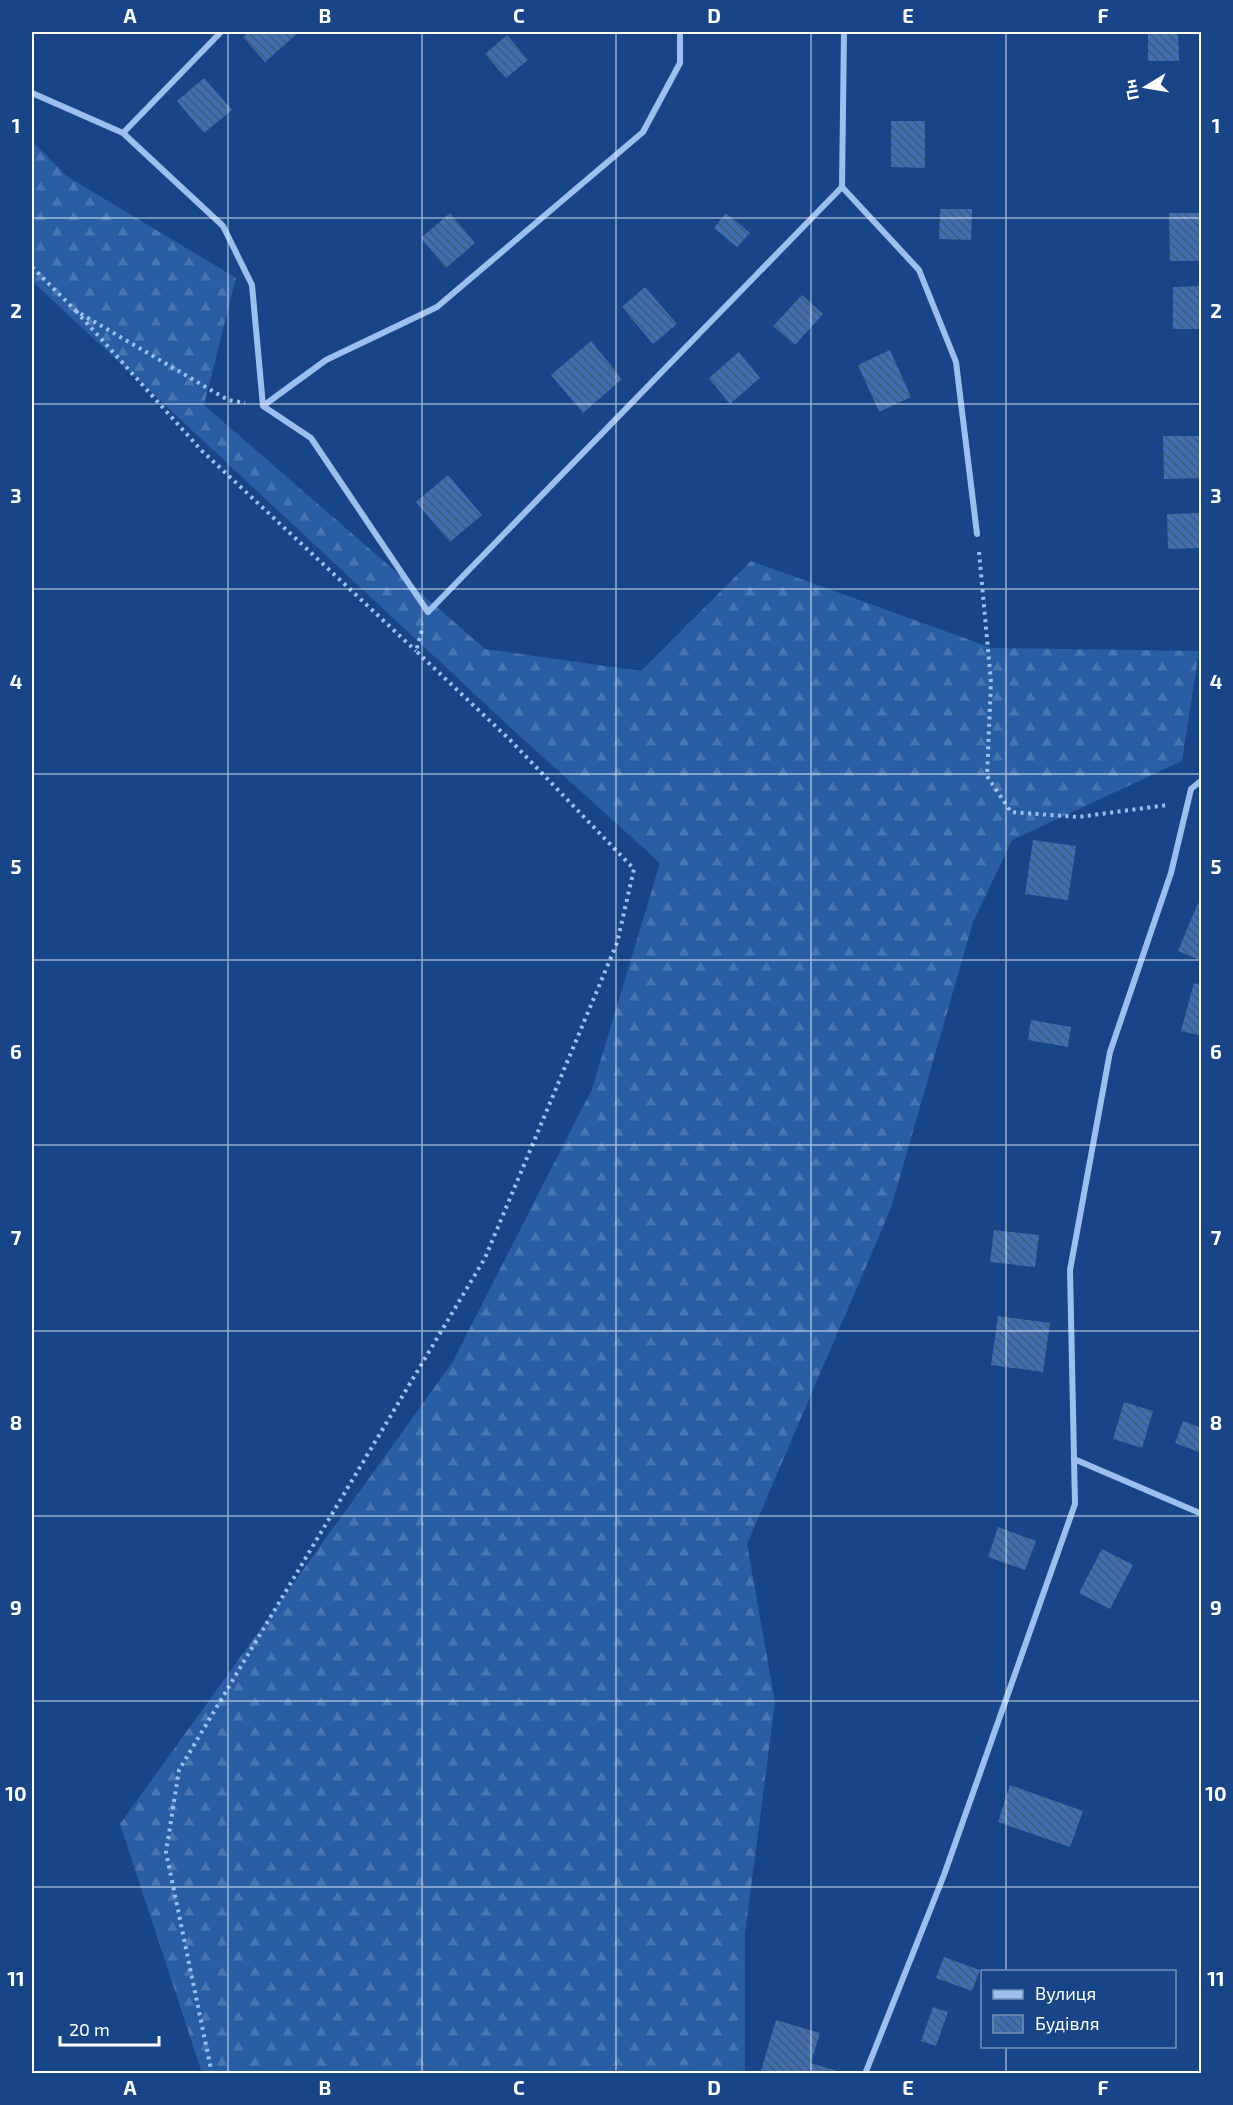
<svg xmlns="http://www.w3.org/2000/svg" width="1233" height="2105" font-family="'Exo 2',sans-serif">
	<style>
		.forest { fill: url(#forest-firs) }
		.building { fill: url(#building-back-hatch) }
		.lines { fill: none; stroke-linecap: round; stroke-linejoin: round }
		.path { stroke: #9dbfee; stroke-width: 4; stroke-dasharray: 3 4.5; stroke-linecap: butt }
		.street { stroke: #9dbfee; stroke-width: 6 }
		.grid { fill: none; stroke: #fff; stroke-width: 1.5; stroke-opacity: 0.55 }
		.neatline { fill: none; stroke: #fff; stroke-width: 2 }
		.grid-label { font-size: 20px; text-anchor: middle; font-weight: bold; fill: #fff }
	</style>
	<defs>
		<pattern id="forest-firs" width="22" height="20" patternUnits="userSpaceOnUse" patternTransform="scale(1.5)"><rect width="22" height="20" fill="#295ea5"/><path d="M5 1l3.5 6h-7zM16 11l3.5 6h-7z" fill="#4976b2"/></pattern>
		<pattern id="building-back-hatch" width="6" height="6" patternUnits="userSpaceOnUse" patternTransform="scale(1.5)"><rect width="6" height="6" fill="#3f6fb1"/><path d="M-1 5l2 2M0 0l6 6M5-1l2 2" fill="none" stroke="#475a74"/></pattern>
	</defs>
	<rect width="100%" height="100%" fill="#174587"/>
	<path class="forest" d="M32,141L68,177L236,278L204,405L485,649L641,671L751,561L992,648L1199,651L1182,761L1012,840L973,922L891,1208L747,1544L775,1702L745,1934V2073H202L120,1824L452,1363L592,1089L660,863L511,728L32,281Z"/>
	<path class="building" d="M249,32H297L298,33L265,62L243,37Z
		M1148,32H1178L1179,61H1148Z
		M507,35L528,60L506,78L485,54Z
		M204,78L232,110L204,133L177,101Z
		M891,121H925V168L891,167Z
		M940,209H972L971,240L939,239Z
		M450,213L475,243L446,268L421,238Z
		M726,213L750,233L737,247L714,228Z
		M1169,213H1202V261H1170Z
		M1202,286V329H1173V287Z
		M645,287L677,324L653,344L622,307Z
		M802,295L823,314L795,345L773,326Z
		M591,341L622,379L583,413L551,375Z
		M890,350L911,397L879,412L858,365Z
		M739,352L760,378L730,404L709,378Z
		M1163,436H1202V478L1164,479Z
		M448,475L482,515L450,542L416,502Z
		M1199,513L1200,548L1168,549L1167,514Z
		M1033,840L1076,846L1068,900L1025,894Z
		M1198,903L1202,905V961L1178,951Z
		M1194,983L1202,986V1036L1181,1031Z
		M1031,1020L1071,1027L1068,1047L1028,1040Z
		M994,1230L1039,1235L1035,1267L990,1262Z
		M998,1316L1050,1323L1043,1372L991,1365Z
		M1124,1402L1153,1411L1142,1448L1113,1439Z
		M1183,1421L1202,1428V1453L1175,1443Z
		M998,1527L1036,1541L1025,1570L988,1557Z
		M1102,1549L1133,1565L1110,1609L1079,1593Z
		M1010,1785L1083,1811L1070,1847L998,1822Z
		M944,1957L980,1970L972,1991L936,1978Z
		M933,2007L948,2012L936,2046L921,2041Z
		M776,2020L820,2033L811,2063L840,2072L839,2074H760Z"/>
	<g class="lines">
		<path class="path" d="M32,267L76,311L228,400L245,403
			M76,311L201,450L416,651
			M979,552L991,682L987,776L1011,812L1078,817L1167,805
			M212,2074L166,1852L179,1770L485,1258L617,943L634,869L510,740L416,651L422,630"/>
		<path class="street" d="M844,32L842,187L919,270L956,362L977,534
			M32,93L123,133L223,226L252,285L263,406L311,438L428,612L842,187
			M123,133L221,32
			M263,406L326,360L437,307L643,132L680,63V32
			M1074,1459L1202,1514
			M865,2074L944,1875L1075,1504L1070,1270L1110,1052L1171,873L1191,789L1202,780"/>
	</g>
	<path class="grid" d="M228,32V2074M422,32V2074M616,32V2074M811,32V2074M1006,32V1972M32,218H1202M32,404H1202M32,589H1202M32,774H1202M32,960H1202M32,1145H1202M32,1331H1202M32,1516H1202M32,1701H1202M32,1887H1202M1006,2046V2074"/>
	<rect width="1233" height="2105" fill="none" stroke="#174587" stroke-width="66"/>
	<rect x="981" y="1970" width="195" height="78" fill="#174587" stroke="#748fb7" stroke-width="1.5"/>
	<rect x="993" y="1990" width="30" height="9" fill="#9dbfee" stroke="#748fb7" stroke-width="1.5"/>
	<text x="1035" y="2000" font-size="18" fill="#ffffff">Вулиця</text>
	<rect x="993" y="2015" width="30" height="18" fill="url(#building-back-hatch)" stroke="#748fb7" stroke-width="1.5"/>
	<text x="1035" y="2030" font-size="18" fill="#ffffff">Будівля</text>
	<g transform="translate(1146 87) rotate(259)" stroke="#174587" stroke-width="4.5" paint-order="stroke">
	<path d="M0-4.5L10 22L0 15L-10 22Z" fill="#ffffff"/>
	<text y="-9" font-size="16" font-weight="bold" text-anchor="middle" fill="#ffffff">Пн</text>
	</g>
	<path d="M60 2036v9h99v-9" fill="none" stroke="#ffffff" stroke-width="3"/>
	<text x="69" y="2036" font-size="18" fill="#ffffff" stroke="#174587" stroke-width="4.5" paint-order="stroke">20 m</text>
	<rect x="33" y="33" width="1167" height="2039" class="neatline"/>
	<g class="grid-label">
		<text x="130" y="23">A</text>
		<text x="325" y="23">B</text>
		<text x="519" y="23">C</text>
		<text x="714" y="23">D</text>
		<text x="908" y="23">E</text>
		<text x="1103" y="23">F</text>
		<text x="16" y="133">1</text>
		<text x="1216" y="133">1</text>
		<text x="16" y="318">2</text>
		<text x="1216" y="318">2</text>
		<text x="16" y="503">3</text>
		<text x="1216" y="503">3</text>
		<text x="16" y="689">4</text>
		<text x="1216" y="689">4</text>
		<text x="16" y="874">5</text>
		<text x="1216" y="874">5</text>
		<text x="16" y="1059">6</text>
		<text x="1216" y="1059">6</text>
		<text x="16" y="1245">7</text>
		<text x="1216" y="1245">7</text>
		<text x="16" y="1430">8</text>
		<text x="1216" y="1430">8</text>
		<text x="16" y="1615">9</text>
		<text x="1216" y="1615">9</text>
		<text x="16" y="1801">10</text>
		<text x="1216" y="1801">10</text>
		<text x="16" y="1986">11</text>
		<text x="1216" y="1986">11</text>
		<text x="130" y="2095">A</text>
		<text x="325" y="2095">B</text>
		<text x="519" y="2095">C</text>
		<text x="714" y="2095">D</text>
		<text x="908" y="2095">E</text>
		<text x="1103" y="2095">F</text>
	</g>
</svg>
